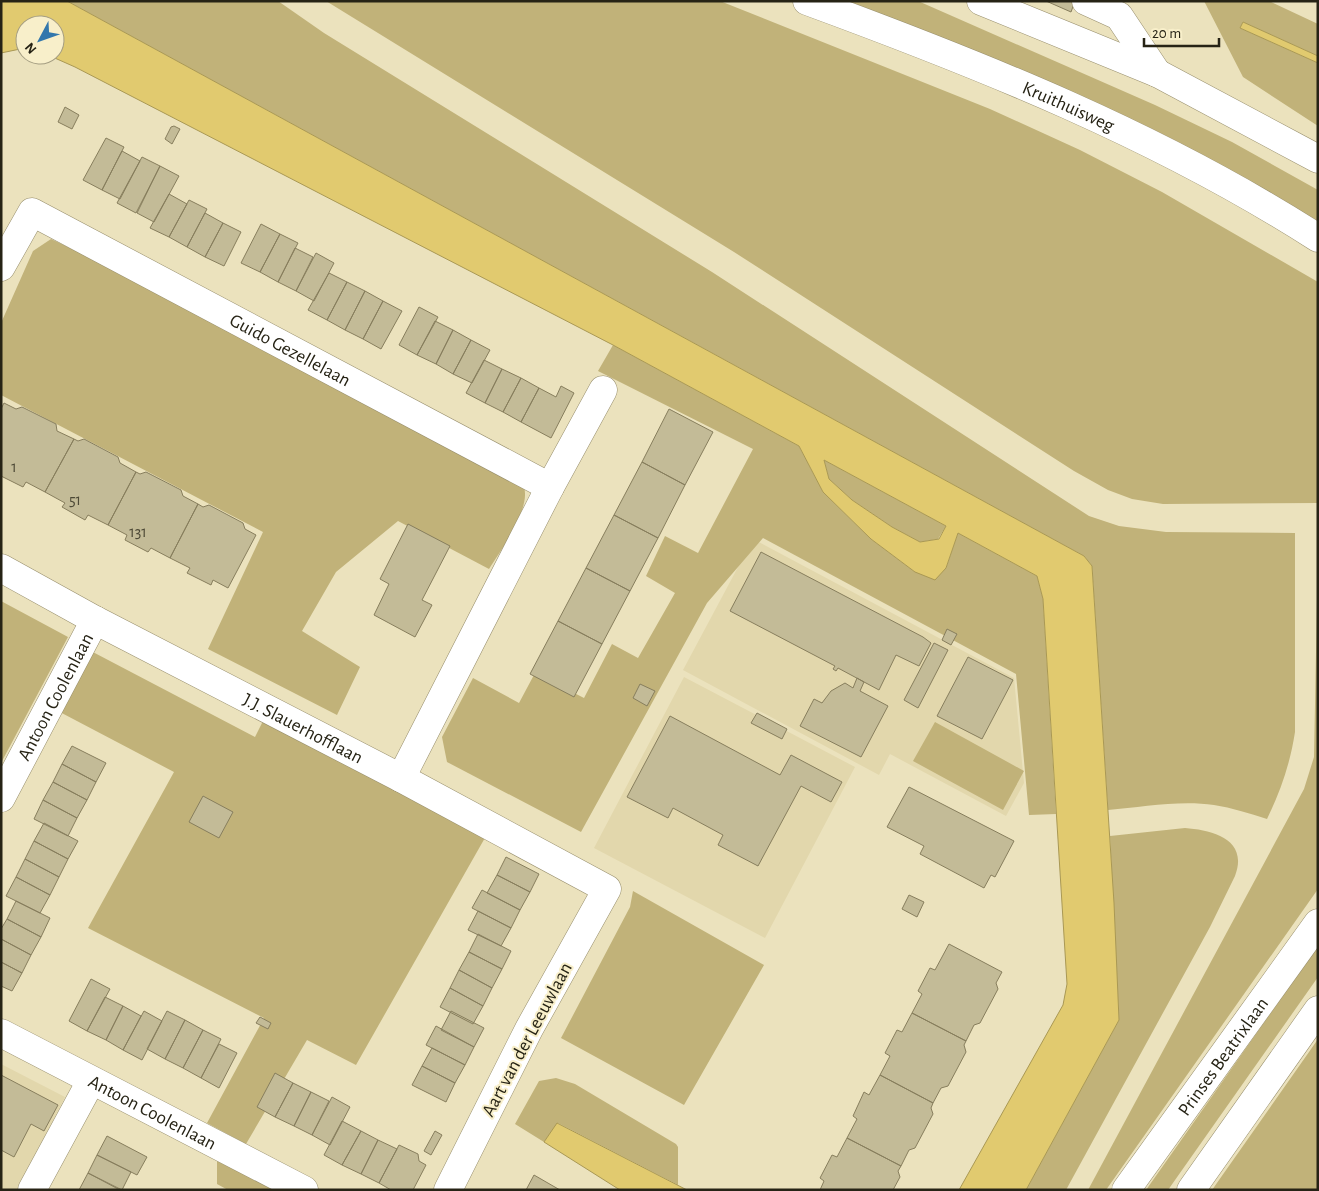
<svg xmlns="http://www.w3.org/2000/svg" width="1319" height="1191" font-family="'Alegreya Sans',sans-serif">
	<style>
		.built { fill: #e2d7ac }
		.green { fill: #c1b279 }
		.water { fill: #e1ca6f; stroke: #a99854; fill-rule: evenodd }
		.building { fill: #c3bb97; stroke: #877e5d }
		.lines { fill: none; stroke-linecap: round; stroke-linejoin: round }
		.minor-casing { stroke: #978e6c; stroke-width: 29 }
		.major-casing { stroke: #978e6c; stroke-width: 29 }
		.minor { stroke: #fff; stroke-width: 28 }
		.major { stroke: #fff; stroke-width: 28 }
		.labels { text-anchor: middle; stroke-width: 4; stroke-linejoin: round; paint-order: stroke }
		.number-label { font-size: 16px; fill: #4d4936 }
		.street-label { font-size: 19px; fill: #262315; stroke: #f8efca }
	</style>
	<rect width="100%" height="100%" fill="#ebe2bd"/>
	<path class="built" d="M753,539L1014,678L1024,783L1006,816L890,754L879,775L683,670Z
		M684,677L855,767L765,938L594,848Z
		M1,1064L65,1097L17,1190H1Z"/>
	<path class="green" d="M67,1H278L324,33L712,272L1089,516L1119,526L1166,532L1295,533V732C1290,764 1281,790 1267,819C1249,813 1232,808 1214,805C1180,800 1142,807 1108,810L1092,566L1084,556Z
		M326,1H720L990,109L1080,150L1162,192L1318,282V503L1163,504L1132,499L1108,490L1074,471L734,252Z
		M831,1H918L1155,105L1232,142L1318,190V231Z
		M1204,1H1269L1318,24V56L1243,22L1240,28L1318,63V126L1243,77Z
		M51,239L89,257L524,487C531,509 501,550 489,569L398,521L336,572L302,631L360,667L337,715L208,649L263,532L1,395V323L33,251Z
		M613,345L799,446L823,492L871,539L915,572L946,568L958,533L1037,576L1043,599L1056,814L1029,815L1016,674L763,538L707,603L581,832L447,762L442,737L473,678L519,703L535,673L584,698L612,644L638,658L675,593L646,576L665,536L698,553L753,449L598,371Z
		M824,460L946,526L938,539L920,542L892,527L852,500L829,479Z
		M1318,547V889L1106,1190H1088L1304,789L1314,757Z
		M1,601L68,637L1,763Z
		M89,650L255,737L264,719L486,836L356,1065L307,1040L246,1144L207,1123L264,1018L88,928L174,772L56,710Z
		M935,722L1024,771L1003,810L913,761Z
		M1185,828C1212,830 1249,839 1235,876L1210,927L1066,1190H1026L1119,1020L1110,836Z
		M633,891L764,965L684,1105L561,1038L630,907Z
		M1318,946V977L1168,1190H1146Z
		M1318,1039V1190H1212L1309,1052Z
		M556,1078L575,1084L676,1144L678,1147V1185L558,1123L544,1142L515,1124L539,1081Z
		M217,1161L278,1190H228L217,1184Z"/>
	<path class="water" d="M1,1H67L1084,556L1092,566L1114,903L1119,1020L1026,1190H959L1063,1005L1067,984L1043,599L1037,576L958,533L946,568L935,580L915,572L871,539L823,492L799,446L613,345L75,67L48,55H55V25H25V48L1,53ZM824,460L946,526L939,539L920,542L892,527L852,500L829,479Z
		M1243,22L1318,56V63L1240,28Z
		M557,1123L687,1190H620L544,1142Z"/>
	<path class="building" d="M1046,1H1075L1071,12Z
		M65,107L79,115L72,129L58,122Z
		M174,126L180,129L172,144L165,139L171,127Z
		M106,138L124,147L102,190L83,180Z
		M122,151L140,161L120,199L102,190Z
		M142,157L160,166L136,213L117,203Z
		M160,166L179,176L154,222L137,213Z
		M169,194L187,204L169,237L150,228Z
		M189,200L207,209L187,247L169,237Z
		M205,213L223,223L205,257L187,247Z
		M223,223L241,232L224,266L205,257Z
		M261,224L280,234L260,272L241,263Z
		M280,234L298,243L278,282L260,272Z
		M295,248L313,257L296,291L278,282Z
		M316,253L334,263L314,301L296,291Z
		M329,273L347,282L327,320L308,310Z
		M347,282L365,291L345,330L327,320Z
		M365,291L383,301L363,339L345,330Z
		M383,301L402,311L381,349L363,339Z
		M419,307L438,317L417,355L399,345Z
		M435,321L453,330L436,364L417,355Z
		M453,330L471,340L453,374L436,364Z
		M471,340L490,350L472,383L453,374Z
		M484,360L502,369L485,403L466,393Z
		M502,369L521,378L503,412L485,403Z
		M521,378L539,388L521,422L503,412Z
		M561,386L574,393L551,438L521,422L539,388L556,397Z
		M4,403L16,409L22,407L56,424L57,431L74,439L45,492L26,482L23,487L1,476V409Z
		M669,409L713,432L685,485L642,462Z
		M74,439L78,441L84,439L118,457L120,463L136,472L108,525L88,515L85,520L62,507L65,503L45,492Z
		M642,462L685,485L658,538L614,515Z
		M136,472L140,474L146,472L181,490L183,496L198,504L170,558L151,548L148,552L125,540L127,535L108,525Z
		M198,504L203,507L209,505L243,523L245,529L256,535L228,588L213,580L211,585L187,573L190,568L170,558Z
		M614,515L658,538L630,591L586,568Z
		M408,524L450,546L422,600L432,605L415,637L374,615L389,584L380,579Z
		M761,552L923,637L931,643L919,666L896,655L879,690L838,668L836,671L833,669L835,666L730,611Z
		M586,568L630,591L602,644L558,621Z
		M558,621L602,644L574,697L530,674Z
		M947,629L957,634L951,645L942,640Z
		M934,643L948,650L918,708L904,700Z
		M968,657L1013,680L982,739L937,716Z
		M857,678L864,682L860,691L888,706L861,757L800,726L814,699L822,703L831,691L845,683L853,688Z
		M640,684L655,691L647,706L633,698Z
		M757,713L787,729L782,739L751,723Z
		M670,716L780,775L791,755L842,782L831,802L801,786L758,866L718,845L723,835L673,808L668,818L627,797Z
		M72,746L106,763L96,782L62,764Z
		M62,764L96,782L87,800L53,782Z
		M53,782L87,800L77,818L43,800Z
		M909,787L1014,841L995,877L991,875L984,888L920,854L924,846L887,827Z
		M203,796L233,812L219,838L189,822Z
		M43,800L77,818L68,836L34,819Z
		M44,823L78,841L68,859L34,841Z
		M34,841L68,859L59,877L25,859Z
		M506,857L539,874L530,892L497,875Z
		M25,859L59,877L50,895L16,877Z
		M497,875L530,892L520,910L487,893Z
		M16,877L50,895L40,913L6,896Z
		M482,890L520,910L511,928L472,908Z
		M909,895L924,902L917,917L902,909Z
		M16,901L50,918L41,937L7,919Z
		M478,911L511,928L501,946L468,930Z
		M7,919L41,937L31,955L1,939V929Z
		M478,934L511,951L502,969L469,952Z
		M1,939L31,955L22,973L1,962Z
		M949,944L1002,972L996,983L998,989L980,1023L974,1025L966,1041L912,1013L922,994L918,991L930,968L935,970Z
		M469,952L502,969L492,988L459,970Z
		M1,962L22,973L12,991L1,986Z
		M459,970L492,988L483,1006L450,988Z
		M91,979L110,989L87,1031L69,1021Z
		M450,988L483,1006L473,1024L440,1007Z
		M105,997L123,1006L106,1040L87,1031Z
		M123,1006L141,1016L123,1050L106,1040Z
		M144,1011L162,1021L142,1060L123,1050Z
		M167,1011L185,1020L165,1059L147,1049Z
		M451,1011L484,1028L474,1047L441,1030Z
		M912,1013L966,1041L964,1045L966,1052L948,1086L941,1088L933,1103L880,1075L890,1056L885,1053L897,1030L902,1032Z
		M260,1017L271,1023L268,1029L256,1023Z
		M185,1020L203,1030L183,1068L165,1059Z
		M436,1026L474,1047L465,1065L426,1045Z
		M203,1030L221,1039L201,1078L183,1068Z
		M219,1044L237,1053L219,1088L201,1078Z
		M432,1048L465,1065L455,1083L422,1066Z
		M422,1066L455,1083L446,1102L412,1085Z
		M275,1073L293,1083L275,1117L257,1107Z
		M1,1075L58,1105L44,1131L31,1124L14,1157L1,1150Z
		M880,1075L933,1103L931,1108L933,1114L915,1148L909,1150L901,1166L847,1138L857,1119L853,1116L864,1092L869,1095Z
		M293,1083L311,1092L294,1126L275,1117Z
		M311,1092L329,1101L312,1135L294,1126Z
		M332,1097L350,1107L330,1145L312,1135Z
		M342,1121L361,1131L342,1165L324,1155Z
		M361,1131L378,1140L361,1174L342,1165Z
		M435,1131L442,1135L431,1155L424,1151Z
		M107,1136L147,1157L137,1175L97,1155Z
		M847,1138L901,1166L898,1171L900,1177L893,1190H820L824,1181L820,1178L832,1155L837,1157Z
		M378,1140L397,1149L379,1183L361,1174Z
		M399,1145L418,1154L419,1161L426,1165L413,1190H391L379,1183Z
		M97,1155L131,1172L122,1190L88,1173Z
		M88,1173L120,1190H79Z
		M534,1175L560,1190H526Z"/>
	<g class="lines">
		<g class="minor-casing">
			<g id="minor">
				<path d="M1086,1L1119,16L1157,73"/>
				<path id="s1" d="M1,267L32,212L550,487"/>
				<path id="s2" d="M1,568L95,620L401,778L607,889L529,1029L448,1190"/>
				<path d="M401,778L550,487L603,390"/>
				<path id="s3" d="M1,798L95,620"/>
				<path id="s4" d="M1,1033L304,1190"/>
				<path d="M32,1190L91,1081"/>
			</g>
		</g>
		<g class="major-casing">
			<g id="major">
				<path id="s5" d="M807,1C984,66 1159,136 1318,238"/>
				<path d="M981,1L1157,73L1318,159"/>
				<path id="s6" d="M1126,1190L1318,923"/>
				<path d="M1191,1190L1318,1010"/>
			</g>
		</g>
		<use href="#minor" class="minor"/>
		<use href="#major" class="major"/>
	</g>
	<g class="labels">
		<g class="number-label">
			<text x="14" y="472">1</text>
			<text x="75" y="505">51</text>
			<text x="138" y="537">131</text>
		</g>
		<g class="street-label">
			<text dy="7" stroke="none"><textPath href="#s5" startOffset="282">Kruithuisweg</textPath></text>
			<text dy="7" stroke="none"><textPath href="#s1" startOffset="356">Guido Gezellelaan</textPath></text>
			<text dy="7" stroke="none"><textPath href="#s3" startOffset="115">Antoon Coolenlaan</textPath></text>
			<text dy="7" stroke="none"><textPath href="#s2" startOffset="342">J.J. Slauerhofflaan</textPath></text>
			<text transform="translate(526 1039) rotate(-62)" y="7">Aart van der Leeuwlaan</text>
			<text dy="7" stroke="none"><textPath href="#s6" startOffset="165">Prinses Beatrixlaan</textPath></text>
			<text dy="7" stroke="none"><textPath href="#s4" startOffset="171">Antoon Coolenlaan</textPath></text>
		</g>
	</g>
	<rect width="1319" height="1191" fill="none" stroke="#262315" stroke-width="5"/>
	<g transform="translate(40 40) rotate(229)"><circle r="24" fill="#f8efca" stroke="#a49d82"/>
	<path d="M0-4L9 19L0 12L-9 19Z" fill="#3277ac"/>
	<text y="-8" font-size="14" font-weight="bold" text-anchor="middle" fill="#262315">N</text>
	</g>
	<path d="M1144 38v8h75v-8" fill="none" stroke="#262315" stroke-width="2.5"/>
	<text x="1152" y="38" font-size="15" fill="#262315" stroke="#f8efca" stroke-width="4" paint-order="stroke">20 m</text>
</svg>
